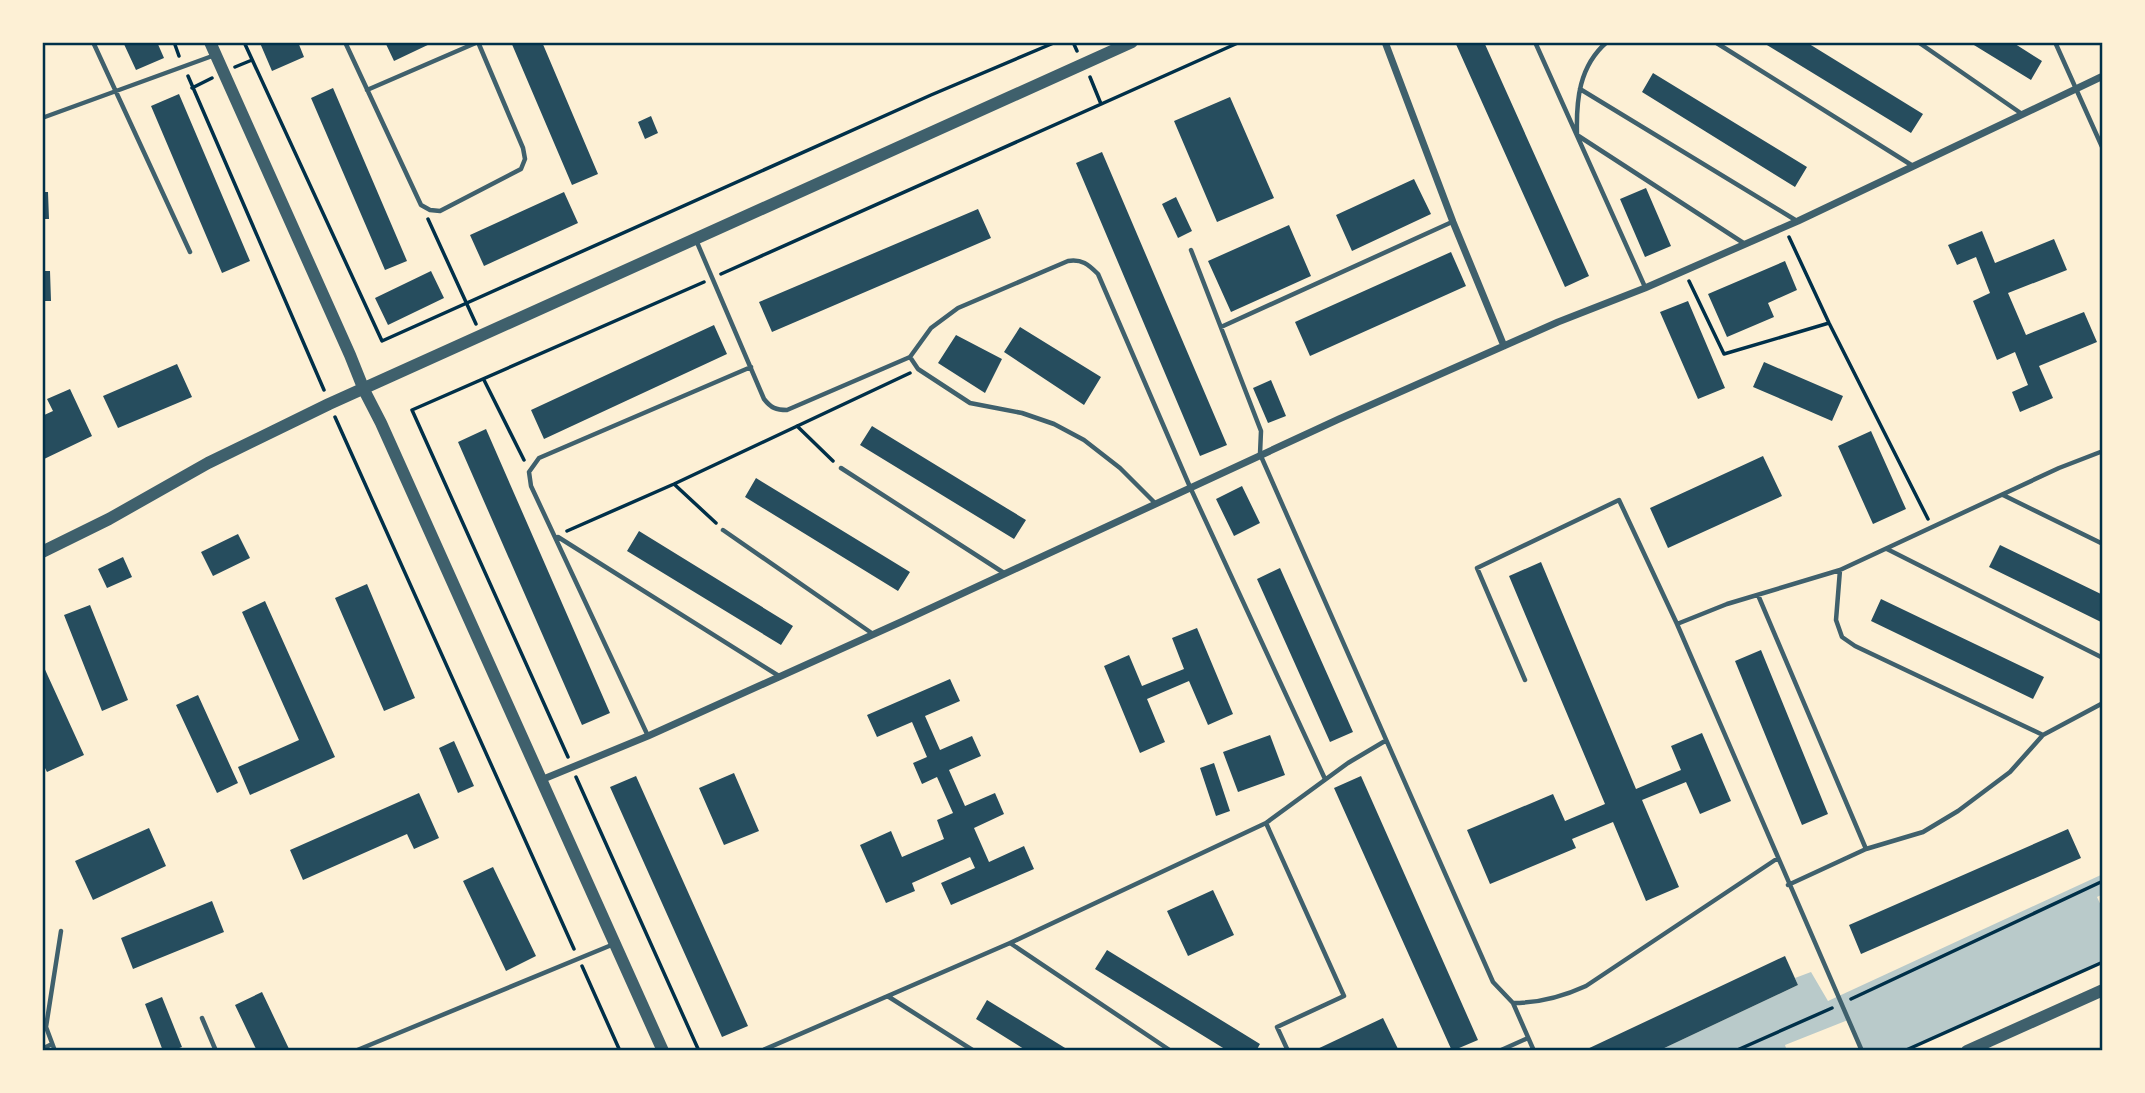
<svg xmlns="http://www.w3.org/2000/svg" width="2145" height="1093" font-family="Rubik,sans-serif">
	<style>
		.green { fill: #b9caca }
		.building { fill: #264d5e }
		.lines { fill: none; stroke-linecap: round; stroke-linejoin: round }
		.path { stroke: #003049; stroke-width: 3.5 }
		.service { stroke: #3f606c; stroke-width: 4.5 }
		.minor { stroke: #3f606c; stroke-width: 7 }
		.tertiary { stroke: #3f606c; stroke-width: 12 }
		.neatline { fill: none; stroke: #003049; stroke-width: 2.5 }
	</style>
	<rect width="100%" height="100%" fill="#fdf0d5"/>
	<path class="green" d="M2103,874V894L2097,897L2103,910V962L1904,1051H1862L1848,1020L1785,1045L1787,1051H1658L1798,985L1795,978L1811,972L1828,1001Z"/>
	<path class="building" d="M123,42H157L164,58L136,70Z
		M263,42H298L304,57L272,71L260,43Z
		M385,42H434L394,61Z
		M511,42H542L598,174L572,185Z
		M1455,42H1484L1589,276L1565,287Z
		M1762,42H1806L1923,114L1911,133Z
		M1969,42H2012L2042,61L2031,80Z
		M1653,73L1807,167L1795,187L1642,92Z
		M333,88L407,261L385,270L311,98Z
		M179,94L250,261L222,273L151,106Z
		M1230,97L1274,198L1217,222L1174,121Z
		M651,116L658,133L645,139L638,122Z
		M1102,152L1227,445L1200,456L1076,163Z
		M1414,179L1431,214L1352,251L1336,215Z
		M1646,188L1671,246L1645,257L1620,199Z
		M42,192H48L49,219H42Z
		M564,192L578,223L484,266L470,235Z
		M1176,197L1192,231L1178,238L1162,204Z
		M978,209L991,238L772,332L759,302Z
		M1289,225L1311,276L1231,312L1208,261Z
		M1982,231L1995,263L2054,239L2067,270L2008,293L2026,335L2084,312L2097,342L2039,366L2053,398L2020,412L2012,392L2028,385L2015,352L1997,360L1973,301L1990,293L1976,257L1957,265L1948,245Z
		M1451,252L1466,286L1310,356L1295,322Z
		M1785,261L1797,290L1768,303L1774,317L1727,337L1708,294Z
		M42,271H50L51,301H42Z
		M431,271L444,298L388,325L375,298Z
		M1688,301L1725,388L1698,399L1660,312Z
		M714,325L727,354L544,439L531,410Z
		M1020,327L1101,377L1084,405L1004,352Z
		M956,335L1002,359L985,393L938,363Z
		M1764,362L1843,396L1832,421L1753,387Z
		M177,364L192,397L118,428L103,396Z
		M1271,380L1286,416L1268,423L1253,388Z
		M70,389L92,436L42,460V416L53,411L47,399Z
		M872,426L1026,520L1014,539L860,445Z
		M486,429L610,713L582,725L458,442Z
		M1871,431L1906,509L1873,524L1838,446Z
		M1763,456L1782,496L1668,548L1650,508Z
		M756,478L910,572L898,591L745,497Z
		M1242,486L1260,523L1234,536L1216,499Z
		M639,531L793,626L781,645L627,551Z
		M238,534L250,558L213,576L201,552Z
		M2000,545L2103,595V623L1989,567Z
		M123,557L132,577L107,588L98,569Z
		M1541,562L1636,789L1681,770L1671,746L1702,733L1731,801L1700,814L1686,782L1642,800L1679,887L1646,901L1613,822L1572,839L1576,848L1490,884L1467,830L1553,794L1565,821L1605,804L1509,576Z
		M1280,568L1353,732L1330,742L1257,579Z
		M367,584L415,698L384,711L335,598Z
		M1881,599L2044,677L2033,699L1871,621Z
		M265,601L335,757L250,795L238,767L299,740L242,612Z
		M90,605L128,700L102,711L64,615Z
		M1197,628L1233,714L1208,725L1189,681L1147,699L1165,742L1140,753L1104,666L1129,655L1142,686L1184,669L1172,638Z
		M1761,650L1828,814L1802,825L1735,661Z
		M42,663L84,755L47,772L42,762Z
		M950,679L960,701L925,716L940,750L972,736L981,756L949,770L965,806L995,793L1004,814L974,828L989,862L1024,846L1034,869L951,905L941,883L975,868L970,857L912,883L915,891L886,903L860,845L891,831L902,857L944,839L937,820L953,813L937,777L922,784L913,763L927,757L912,722L877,737L867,715Z
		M198,695L238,783L217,793L176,705Z
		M1270,735L1285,775L1238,792L1223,752Z
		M454,741L474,786L458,793L439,748Z
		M1214,763L1230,811L1216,816L1200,768Z
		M734,773L759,831L724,845L699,788Z
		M636,776L748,1026L722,1037L610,787Z
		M1361,776L1478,1040L1452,1051L1334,788Z
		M419,793L439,838L414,849L407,834L303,880L290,850Z
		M149,828L166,866L93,900L75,861Z
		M2068,829L2081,858L1861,954L1849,925Z
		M493,867L536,956L506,971L463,881Z
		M1213,890L1234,935L1188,956L1167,911Z
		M212,901L224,932L133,969L121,938Z
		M1107,950L1260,1044L1256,1051H1228L1095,969Z
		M1785,956L1798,985L1658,1051H1583Z
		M262,992L290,1051H257L235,1005Z
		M162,997L182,1047L171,1051H163L145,1004Z
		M987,1000L1070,1051H1027L976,1019Z
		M1383,1018L1398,1049L1393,1051H1313Z"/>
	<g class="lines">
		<path class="path" d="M174,42L179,56
			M244,42L382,341L931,95L1056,42
			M1073,42L1077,51
			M235,67L252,60
			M188,76L324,390
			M1090,77L1101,104
			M192,88L212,78
			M428,219L476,324
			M1789,237L1829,323L1928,519
			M721,274L1240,42
			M1689,281L1724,354L1829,323
			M484,380L524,460
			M335,417L574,949
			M797,426L833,461
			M674,484L716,523
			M567,531L674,484L910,373
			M568,757L412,410L704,282
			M576,777L699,1051
			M582,966L620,1051
			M1851,999L2103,881
			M1735,1051L1832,1008
			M1904,1051L2103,962"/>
		<path class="service" d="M93,42L190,252
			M345,42L421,205L430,210L440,211L521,169L525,159L523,148L478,42L367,90
			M1535,42L1645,287
			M1607,42C1579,66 1576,100 1577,135L1745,244
			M1715,42L1913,166
			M1918,42L2022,114
			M2055,42L2103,149
			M1580,89L1797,221
			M42,118L215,55
			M696,240L764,399C771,408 776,410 787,410L910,357L931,328L958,308L1068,261C1082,259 1088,264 1098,274L1190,487L1325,779
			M1191,250L1261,431L1260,454L1493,982L1513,1003C1539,1003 1562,997 1586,986L1778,858
			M1221,327L1452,222
			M910,357L918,369L970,403L1022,413L1054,424L1084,440L1120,468L1155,503
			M841,468L1004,573
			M2003,495L2103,544
			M723,530L873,634
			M558,537L779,676
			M1887,549L2103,658
			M1840,570L1836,620L1842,637L1855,646L2043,735
			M1758,595L1866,849
			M1677,624L1727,604L1840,570L2059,468L2103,451
			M1525,680L1477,568L1619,500L1677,624L1862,1051
			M648,736L531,486L529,472L539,458L751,367
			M1266,823L1344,996L1277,1027L1288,1051
			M1788,885L1866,849L1923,832L1958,811L2010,772L2043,735L2103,703
			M1010,943L1171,1051
			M889,997L974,1051
			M1513,1003L1534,1051
			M202,1018L216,1051
			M42,1049L52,1044
			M55,1051L46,1027L61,931
			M355,1051L614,944
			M761,1051L1010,943L1266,823L1348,763L1385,741
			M1499,1051L1528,1038"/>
		<path class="minor" d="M1385,42L1453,222L1504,346
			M541,780L648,736L903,621L1339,419L1558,322L1645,288L1798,221L2103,76"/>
		<path class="tertiary" d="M210,42L350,355L364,390L381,423L663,1051
			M42,552L109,519L208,463L329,404L1132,42
			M1967,1051L2103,990"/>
	</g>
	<rect width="2145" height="1093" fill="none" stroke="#fdf0d5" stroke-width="88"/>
	<rect x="44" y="44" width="2057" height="1005" class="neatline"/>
</svg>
